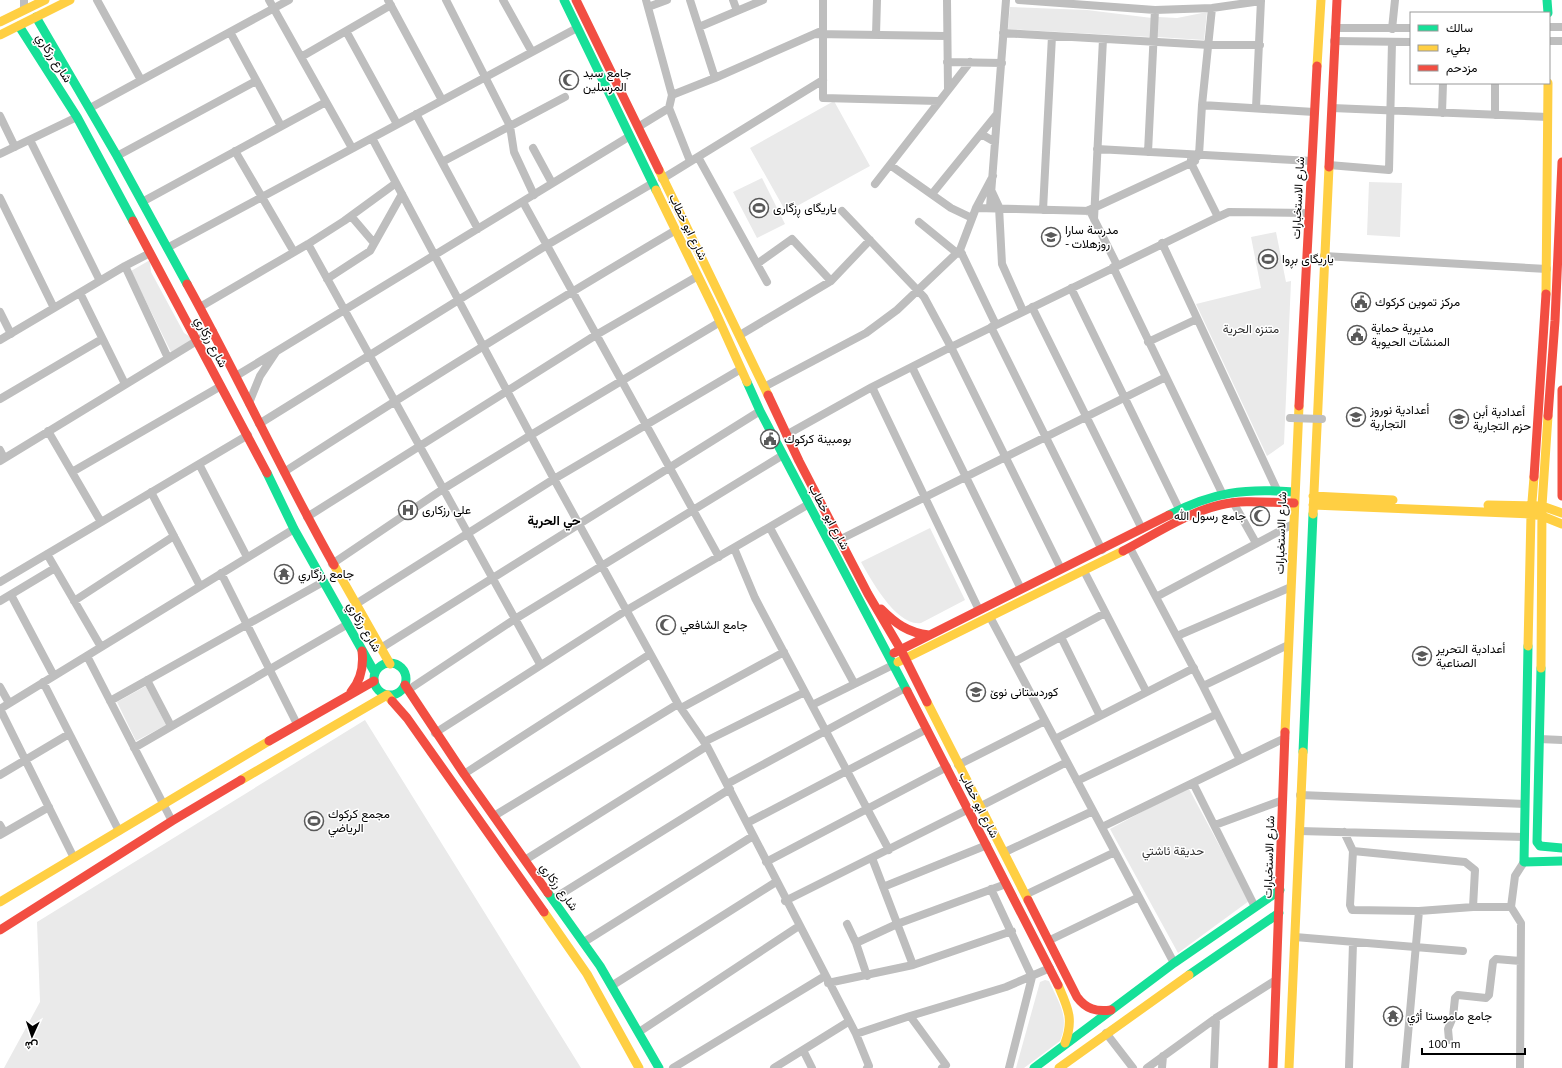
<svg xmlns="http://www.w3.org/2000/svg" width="1562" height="1068" font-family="'PT Sans',Vazirmatn,sans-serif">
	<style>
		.green { fill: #eaeaea }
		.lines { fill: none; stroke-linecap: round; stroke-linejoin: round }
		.street { stroke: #bebebe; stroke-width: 8 }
		.fast { stroke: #16e098; stroke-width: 9 }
		.slow { stroke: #ffcf43; stroke-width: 9 }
		.jam { stroke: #f24e42; stroke-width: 9 }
		.street-bridge { stroke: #bebebe; stroke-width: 8 }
		.labels { text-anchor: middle; stroke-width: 3; stroke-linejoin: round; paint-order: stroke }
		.street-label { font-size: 12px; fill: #000; stroke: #fff }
		.poi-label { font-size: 12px; fill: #000; stroke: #fff; text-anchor: start }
		.park-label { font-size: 12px; fill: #2f2f2f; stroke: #fff }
		.neighbourhood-label { font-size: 13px; font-weight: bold; fill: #000; stroke: #fff }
	</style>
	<rect width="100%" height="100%" fill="#fff"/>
	<path class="green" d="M1010,7L1087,10L1152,18L1150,37L1008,29Z
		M1207,12L1204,40L1157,37L1158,17L1177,18Z
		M834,101L870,166L786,212L750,148Z
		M762,178L785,224L757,238L733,192Z
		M1369,182L1402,183L1400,237L1367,235Z
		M1276,232L1286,282L1291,281L1284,444L1267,456L1196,304L1261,288L1251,237Z
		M150,260L151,272L184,333L189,336L192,340L171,352L131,271Z
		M930,528L965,600L921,623C897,627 871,580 861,562Z
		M146,686L166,725L136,741L117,702Z
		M365,720L581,1068H4L40,1002L37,922Z
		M1188,787L1249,901L1178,953L1110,829Z
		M1045,980L1049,981C1059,1003 1070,1017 1060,1041L1024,1068H1016L1040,982Z"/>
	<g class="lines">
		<path class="street" d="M24,0V10
			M97,0L141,80
			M269,0L352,148
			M388,0L442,100
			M446,0L510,126L514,152L534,195
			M503,0L532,52
			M646,0L672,95
			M690,0L715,78L672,95L669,108L690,161
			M733,0L737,11
			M823,0V98L938,101
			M947,0L948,89
			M1019,0L1155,10L1212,8L1261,1
			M648,7L667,0
			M699,27L763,0
			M1549,27H1562
			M1335,28H1411
			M1392,29L1395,0
			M346,31L397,124
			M230,32L281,126
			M1003,33L1209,45H1260
			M815,34L946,36
			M876,35L877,0
			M1334,41L1411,42
			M1549,41H1562
			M301,57L391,5
			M947,62L1002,63
			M715,78L819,32
			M1202,105L1314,112
			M90,108L289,0
			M1256,108L1261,0
			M1332,108L1548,117
			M1442,113L1443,83
			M416,114L478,229
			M1495,115V83
			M0,116L15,147
			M638,127L669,108
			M981,134L995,142
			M372,138L554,479L678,704L707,746L856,1034L869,1066L867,1068
			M30,140L100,281
			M533,148L552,183
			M1097,149L1312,161
			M235,151L294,252
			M1148,152L1155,10
			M0,154L77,117
			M117,156L256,81
			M698,157L767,282
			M1191,158V163L1218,217
			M442,162L565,97
			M1191,163L1199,155L1202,105L1212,8
			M890,165L951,208L972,218
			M1329,165L1389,170L1392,42
			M662,179L823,80
			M875,184L970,62
			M992,192L999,207L1002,264L1023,311
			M932,194L997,114
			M0,198L54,308
			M142,202L326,102
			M523,202L719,557
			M990,207L1006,0
			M976,208L1091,211
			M1043,210L1052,36
			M842,211L924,297L951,347L1061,569
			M1087,211L1195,161
			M1092,215L1117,265
			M351,216L374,243
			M1094,219L1103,39
			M919,222L957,253L962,254
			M1162,243L1277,490
			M308,244L540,664
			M167,248L577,28
			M960,250L996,325
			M1324,256L1547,269
			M757,264L792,239L831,281
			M125,266L168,358
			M1113,267L1222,493
			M327,279L370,251L402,194
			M1071,288L1179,509
			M80,293L125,384
			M200,307L308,244L344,221L396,183
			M1032,307L1142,529
			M0,312L11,334
			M991,327L1102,550
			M740,335L831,281L870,240
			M0,340L125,266L150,253
			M1148,342L1197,319
			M912,367L1021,589
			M236,376L630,136
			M764,387L866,333L897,310L960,250L976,208L993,176
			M872,387L979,610
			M0,399L102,339
			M249,403L260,376L276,352
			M259,424L547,245L653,183
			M48,431L101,522
			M786,435L872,387L951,347L1218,217L1229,212L1308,213
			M0,450L4,458
			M0,461L213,331
			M199,464L247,557
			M72,472L221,386
			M284,472C413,389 543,308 676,230
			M151,492L200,586
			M1233,502L1256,543
			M307,517L596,335L698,276
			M770,528L854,683
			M841,539L1166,377
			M734,548L755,598L889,850
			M1130,548L1203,686L1240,760
			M47,554L101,647
			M332,564L443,489L531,435L720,322
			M1084,571L1146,691
			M221,573L297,724
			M0,582L248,435
			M11,595L54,676
			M1156,597L1293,524
			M0,601L55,568
			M74,601L174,536
			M356,604L554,479L741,369
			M990,617L1174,963
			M1177,636L1291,587
			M1061,637L1100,716
			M381,648L760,411
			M87,656L172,821
			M1014,662L1105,613
			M147,680L171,726
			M43,682L119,831
			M1203,686L1288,645
			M0,687L9,703
			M408,690L515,619L783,455
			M110,701L323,582
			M812,705L893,665
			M681,708L784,652
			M0,709L294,529
			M0,709L74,858
			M435,733L627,610L809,504
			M1055,739L1194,668
			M1539,739L1562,740
			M704,742L805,692
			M134,748L348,624
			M958,765L1045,721
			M464,774L650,654
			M0,775L69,734
			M1077,781L1217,714
			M1193,783L1255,907
			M727,784L905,688
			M1300,795L1525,804
			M981,806L1067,762
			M494,816L678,704
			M747,823L927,729
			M0,825L4,832
			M1215,825L1283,800
			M1102,827L1285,738
			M1299,831L1524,837
			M1344,832L1353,851L1465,862L1475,870L1473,907
			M0,835L49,807
			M1353,851L1350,905L1352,910L1419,911L1473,907H1511
			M1005,852L1093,811
			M872,858L913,965
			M525,860L707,746
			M766,862L947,767
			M883,887L987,845
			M991,889L1032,977L1009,1068
			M1027,894L1115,852
			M553,899L730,789
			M785,901L969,809
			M847,924L856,943L867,976
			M1295,937L1463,951
			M1050,940L1139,897
			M584,942L753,836
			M856,943L897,924L1006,884
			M828,983L913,965L1012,931
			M613,985L776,882
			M910,1016L1006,987L1050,968
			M639,1032L799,926
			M1106,1033L1133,1068
			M856,1034L910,1016L946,1065L942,1068
			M1449,1040L1448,1029L1453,1017L1455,998L1458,995L1486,998L1489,995L1493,962L1496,959L1520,961
			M803,1050L812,1068
			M673,1068L825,976
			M774,1068L848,1022
			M1147,1068L1216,1018L1276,980
			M1162,1068L1163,1056
			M1214,1068L1216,1018
			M1349,1068L1353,943
			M1405,1068L1419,911
			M1520,1068L1521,923L1511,907L1515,876L1524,862"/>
		<path class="fast" d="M564,0L656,190
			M1547,0L1548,13
			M36,17L117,156L187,284
			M19,26L77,117L133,221
			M747,382L760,411L907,691
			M267,473L294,529L375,673
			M1169,515C1213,492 1245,488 1294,492
			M1528,646L1524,862L1562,861
			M374 679a16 16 0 1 1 32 0a16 16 0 1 1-32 0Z
			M1541,668L1537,842L1540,846L1562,848
			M1303,752L1313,514
			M548,893L600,966L659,1068
			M1189,975L1279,913
			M1034,1068L1174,963L1280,890"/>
		<path class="slow" d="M0,22L45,0
			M0,35L70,0
			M1317,66L1321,0
			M659,170L768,395
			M656,190L715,311L747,382
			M1546,294L1548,83
			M1313,496L1393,500
			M1313,505L1531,514L1542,516L1562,524
			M1488,505L1542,506L1562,513
			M1313,514L1329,167
			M334,565L390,664
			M1528,646L1531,514L1534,477
			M898,662L1123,551
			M1541,668L1542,506L1548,416
			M927,702L1028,900
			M1285,732L1299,406
			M241,780L387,695L392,701
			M0,902L269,741
			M544,912L587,974L639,1068
			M1058,985C1068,1008 1074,1019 1065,1043
			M1059,1068L1189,975
			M1289,1068L1303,752"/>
		<path class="jam" d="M576,0L659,170
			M1329,167L1337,0
			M133,221L267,473
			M187,284C238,376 282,473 334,565
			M1562,390V496
			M768,395L799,461L868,594L901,650L927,702
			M1299,406L1317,66
			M1548,416L1555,321L1562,162
			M1534,477L1546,294
			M1123,551C1154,535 1186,513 1220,505C1244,499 1270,503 1294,503
			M881,609C895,623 908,633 929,635
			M894,653L1169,515
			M405,685L464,774L548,893
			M907,691L1058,985
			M351,692C361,680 364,667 362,651
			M392,701L407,718L544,912
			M269,741L374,681
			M1028,900L1077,997C1086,1009 1096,1012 1111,1010
			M0,930L172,821L241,780
			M1273,1068L1285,732"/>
		<path class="street-bridge" d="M1290,418L1322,419"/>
	</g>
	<defs>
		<g id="mosque-ring" transform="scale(1)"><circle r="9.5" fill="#fff" stroke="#595959" stroke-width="1.5"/><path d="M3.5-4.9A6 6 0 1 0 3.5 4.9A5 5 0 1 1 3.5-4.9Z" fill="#595959"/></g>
		<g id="stadium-ring" transform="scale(1)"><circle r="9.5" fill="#fff" stroke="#595959" stroke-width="1.5"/><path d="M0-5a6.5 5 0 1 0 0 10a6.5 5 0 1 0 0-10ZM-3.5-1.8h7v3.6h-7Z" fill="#595959"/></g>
		<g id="school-ring" transform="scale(1)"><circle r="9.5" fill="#fff" stroke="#595959" stroke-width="1.5"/><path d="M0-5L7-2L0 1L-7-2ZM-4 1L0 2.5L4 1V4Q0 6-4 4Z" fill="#595959"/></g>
		<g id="civic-ring" transform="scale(1)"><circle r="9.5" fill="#fff" stroke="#595959" stroke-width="1.5"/><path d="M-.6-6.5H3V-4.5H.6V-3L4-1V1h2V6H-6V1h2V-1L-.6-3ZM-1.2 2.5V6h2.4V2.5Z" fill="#595959"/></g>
		<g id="hospital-ring" transform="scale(1)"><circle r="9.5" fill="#fff" stroke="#595959" stroke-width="1.5"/><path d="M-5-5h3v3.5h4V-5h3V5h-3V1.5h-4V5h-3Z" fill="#595959"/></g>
		<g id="temple-ring" transform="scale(1)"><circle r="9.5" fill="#fff" stroke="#595959" stroke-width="1.5"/><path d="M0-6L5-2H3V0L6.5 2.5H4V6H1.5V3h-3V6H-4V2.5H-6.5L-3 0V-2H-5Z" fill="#595959"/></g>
	</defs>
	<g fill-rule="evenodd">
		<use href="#mosque-ring" x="569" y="80"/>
		<use href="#stadium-ring" x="759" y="208"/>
		<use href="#school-ring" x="1051" y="237"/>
		<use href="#stadium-ring" x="1268" y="259"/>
		<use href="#civic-ring" x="1361" y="302"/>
		<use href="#civic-ring" x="1357" y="335"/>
		<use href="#school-ring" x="1356" y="417"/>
		<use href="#school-ring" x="1459" y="419"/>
		<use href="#civic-ring" x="770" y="439"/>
		<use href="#hospital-ring" x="408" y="510"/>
		<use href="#mosque-ring" x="1260" y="516"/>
		<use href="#temple-ring" x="284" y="574"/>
		<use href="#mosque-ring" x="666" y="625"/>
		<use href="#school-ring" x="1422" y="656"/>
		<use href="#school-ring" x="976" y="692"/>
		<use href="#stadium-ring" x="314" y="821"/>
		<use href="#temple-ring" x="1393" y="1016"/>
	</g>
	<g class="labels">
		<g class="street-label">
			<text transform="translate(54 58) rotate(57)" y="4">شارع رزكاري</text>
			<text transform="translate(1298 198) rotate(-87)" y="4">شارع الاستخبارات</text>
			<text transform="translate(688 227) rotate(64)" y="4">شارع ابو خطاب</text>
			<text transform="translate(211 342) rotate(62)" y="4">شارع رزكاري</text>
			<text transform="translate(829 517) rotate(62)" y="4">شارع ابو خطاب</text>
			<text transform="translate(1281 533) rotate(-88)" y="4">شارع الاستخبارات</text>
			<text transform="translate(364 627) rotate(60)" y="4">شارع رزكاري</text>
			<text transform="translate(979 805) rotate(63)" y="4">شارع ابو خطاب</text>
			<text transform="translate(1269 857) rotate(-88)" y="4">شارع الاستخبارات</text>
			<text transform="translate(559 887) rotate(54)" y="4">شارع رزكاري</text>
		</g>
		<g class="poi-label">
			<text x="583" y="77">جامع سيد<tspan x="583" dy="14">المرسلين</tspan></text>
			<text x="773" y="212">یاریگای ڕزگاری</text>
			<text x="1065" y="234">مدرسة سارا<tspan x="1065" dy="14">- روزهلات</tspan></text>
			<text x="1282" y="263">یاریگای بڕوا</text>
			<text x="1375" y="306">مركز تموين كركوك</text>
			<text x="1371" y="332">مديرية حماية<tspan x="1371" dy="14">المنشآت الحيوية</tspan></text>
			<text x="1370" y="414">أعدادية نوروز<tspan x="1370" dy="14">التجارية</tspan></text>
			<text x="1473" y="416">أعدادية أبن<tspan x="1473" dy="14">حزم التجارية</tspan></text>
			<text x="784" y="443">بومبينة كركوك</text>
			<text x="422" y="514">على رزكارى</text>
			<text x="1246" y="520" text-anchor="end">جامع رسول الله</text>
			<text x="298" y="578">جامع رزگاري</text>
			<text x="680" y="629">جامع الشافعي</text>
			<text x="1436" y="653">أعدادية التحرير<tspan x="1436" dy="14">الصناعية</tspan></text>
			<text x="990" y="696">کوردستانی نوێ</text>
			<text x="328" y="818">مجمع كركوك<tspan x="328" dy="14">الرياضي</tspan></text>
			<text x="1407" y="1020">جامع ماموستا أژي</text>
		</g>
		<g class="park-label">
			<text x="1251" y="333">متنزه الحرية</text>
			<text x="1173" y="855">حديقة ئاشتي</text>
		</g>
		<g class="neighbourhood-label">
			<text x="554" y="525">حي الحرية</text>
		</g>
	</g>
	<rect x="1410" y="12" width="140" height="72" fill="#ffffff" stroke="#999999"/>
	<rect x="1418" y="25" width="20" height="6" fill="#16e098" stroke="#999999"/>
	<text x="1446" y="32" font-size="12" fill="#000000">سالك</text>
	<rect x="1418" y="45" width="20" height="6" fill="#ffcf43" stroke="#999999"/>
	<text x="1446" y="52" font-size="12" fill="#000000">بطيء</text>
	<rect x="1418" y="65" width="20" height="6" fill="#f24e42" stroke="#999999"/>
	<text x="1446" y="72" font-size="12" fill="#000000">مزدحم</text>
	<g transform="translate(32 1036) rotate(183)" stroke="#ffffff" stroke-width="3" paint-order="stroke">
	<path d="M0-3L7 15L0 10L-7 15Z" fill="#000000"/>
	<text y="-6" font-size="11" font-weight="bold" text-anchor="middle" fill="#000000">ش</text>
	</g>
	<path d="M1422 1048v6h103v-6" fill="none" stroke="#000000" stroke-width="2"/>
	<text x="1428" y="1048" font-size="12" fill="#000000" stroke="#ffffff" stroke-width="3" paint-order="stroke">100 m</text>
</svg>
